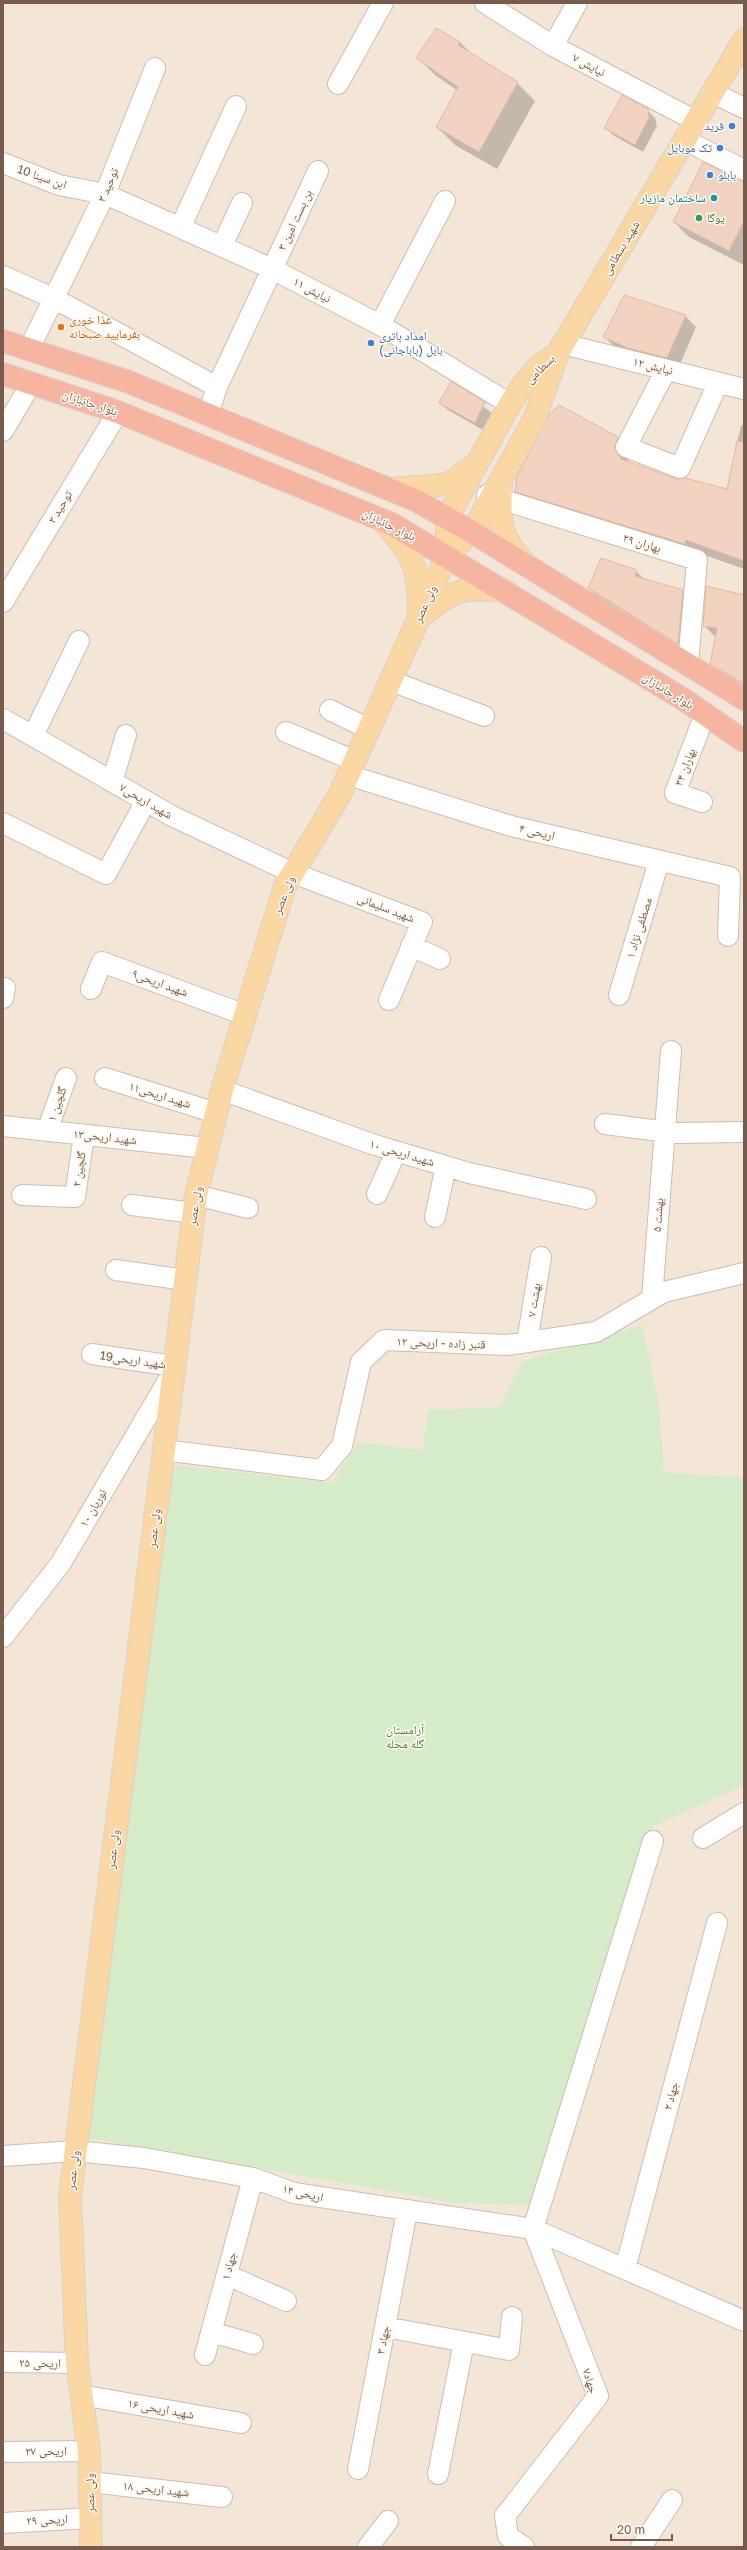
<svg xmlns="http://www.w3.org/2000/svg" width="747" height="2550" font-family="'Golos Text','Noto Naskh Arabic',sans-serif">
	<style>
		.residential { fill: #f4e6d7 }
		.green { fill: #d6ebc7 }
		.shadow { fill: #0003 }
		.building { fill: #f2d3c1; stroke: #e5b9a1 }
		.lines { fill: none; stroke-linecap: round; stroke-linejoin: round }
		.minor-casing { stroke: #cfbcae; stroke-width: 22 }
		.major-casing { stroke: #d9d1cd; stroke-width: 24 }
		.highway-casing { stroke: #d9d1cd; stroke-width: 24 }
		.minor { stroke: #fff; stroke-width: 20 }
		.major { stroke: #fad7a3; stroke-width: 22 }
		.highway { stroke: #f6b5a1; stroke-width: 22 }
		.shop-dot { fill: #3f7fe0; stroke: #fff9f0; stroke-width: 1.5 }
		.culture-dot { fill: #0f9aa8; stroke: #fff9f0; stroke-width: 1.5 }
		.leisure-dot { fill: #2e9e5b; stroke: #fff9f0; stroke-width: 1.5 }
		.food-dot { fill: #e8710a; stroke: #fff9f0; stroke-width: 1.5 }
		.labels { text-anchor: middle; stroke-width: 3; stroke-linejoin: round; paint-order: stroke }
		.street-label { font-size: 12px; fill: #775b4c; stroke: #fff9f0 }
		.shop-label { font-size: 12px; fill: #366cbe; stroke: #fff9f0; text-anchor: end }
		.culture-label { font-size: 12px; fill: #0d838f; stroke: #fff9f0; text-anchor: end }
		.leisure-label { font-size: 12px; fill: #27864d; stroke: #fff9f0; text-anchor: start }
		.food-label { font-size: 12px; fill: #c56008; stroke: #fff9f0; text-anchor: start }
		.park-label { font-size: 12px; fill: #567d44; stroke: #fff9f0 }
	</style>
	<rect width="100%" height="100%" fill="#fcf4e9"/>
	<path class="residential" d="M3,3H744V2547H3Z"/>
	<path class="green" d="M642,1325L659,1405L664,1472L744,1478V1785L652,1827L543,2205L456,2203L88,2138L174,1465L332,1483L358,1442L423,1450L428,1410L499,1407L523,1361Z"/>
	<path class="shadow" d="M460,42L473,56L517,83L535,101L497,169L455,145L437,127L458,91L435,75L417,57Z
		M647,110L655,118L657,126L643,152L613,135L606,128Z
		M739,181H744V265L689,237L674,222Z
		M685,316L696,327L678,369L616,348L605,337Z
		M451,383L492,413L483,430L448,410L440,403Z
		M741,425L744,426V569L699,553L529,504L516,491L618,438L631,451L627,462L676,480L727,490Z
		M636,571L645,580L682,591L692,601L688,653L599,598L589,588Z
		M744,596V688L724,676L711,663L716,638L704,625Z"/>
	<path class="building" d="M436,28L460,42L458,45L518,82L479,152L436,127L458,87L416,58Z
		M622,95L648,109L649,118L635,145L604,128Z
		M703,162L744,181V221L729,251L673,222Z
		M624,295L686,315L667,358L628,348L603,337Z
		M451,381L485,402L475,423L439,403Z
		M559,405L618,437L615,448L621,459L676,479L685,478L727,489L737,441L744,442V561L686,540L685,544L515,492L517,476L549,415Z
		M601,558L637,570L635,576L683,590L678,644L588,588Z
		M706,586L744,595V684L710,664L717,628L703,626Z"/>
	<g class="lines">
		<g class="minor-casing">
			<path id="minor" d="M485,3L553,46L696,121
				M553,46L577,3
				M338,84L383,3
				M713,93L744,108
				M685,140L744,170
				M3,163L59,185L105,194L272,269L380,325L510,404
				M181,226L236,106
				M222,246L242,203
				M3,276L55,299L217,387
				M380,325L445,201
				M563,344L744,389
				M29,349L105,194L155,68
				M666,370L626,447L680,468L718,383
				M208,414L217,387L318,171
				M3,431L31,384
				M487,495L697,560L688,664
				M3,602L118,412
				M391,681L484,716
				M330,710L369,729
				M3,719L172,816L293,873L422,922L389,1000
				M286,732L355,761
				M33,736L79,641
				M348,775L511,826L730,877L728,936
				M112,782L126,735
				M702,802L675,793L705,714
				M3,823L106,874L146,801
				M411,946L440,959
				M91,989L102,962L245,1015
				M619,995L659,861
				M3,998L5,988
				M105,1078L216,1113
				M222,1090L372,1144L469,1173L586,1199
				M605,1124L675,1133L744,1132
				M3,1126L207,1148
				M47,1131L66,1078
				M377,1194L396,1152
				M22,1195L75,1197L84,1135
				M196,1195L248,1208
				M132,1205L193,1213
				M435,1217L446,1166
				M116,1270L185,1280
				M652,1299L671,1051
				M527,1342L541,1257
				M92,1354L174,1366
				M163,1450L322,1470L342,1446L361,1362L384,1340L507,1345L596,1332L664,1292L744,1273
				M3,1637L61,1563L173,1372
				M703,1838L744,1813
				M3,2156L75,2151L144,2158L253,2178L294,2193L533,2229L744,2321
				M533,2229L653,1841
				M625,2269L717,1923
				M227,2275L286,2301
				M385,2327L509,2350L512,2317
				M211,2332L253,2344
				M205,2355L253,2178
				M3,2362L77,2363
				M81,2395L241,2423
				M3,2452L89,2451
				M358,2469L407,2211
				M438,2474L464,2342
				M90,2482L222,2497
				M3,2523L90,2518
				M508,2536L505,2516L598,2396L533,2229
				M508,2536L524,2547
				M368,2547L388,2521
				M641,2547L672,2500"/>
		</g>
		<g class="major-casing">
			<path id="major" d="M501,482C500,521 497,532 524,563
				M391,489L434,486L450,483L472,467
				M383,521C417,560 418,566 419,618C454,590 460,586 506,591
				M447,555V518L510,404L526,381L540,365L558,353
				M91,2547L89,2451L77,2363L70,2196L196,1195L222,1090L285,886L339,796L447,555L472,532L535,418L558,353L744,40"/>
		</g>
		<g class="highway-casing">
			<path id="highway" d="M3,341L129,382L415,500L472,532L744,699
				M3,374L118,412L392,524L683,699L744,741"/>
		</g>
		<use href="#minor" class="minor"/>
		<use href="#major" class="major"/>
		<use href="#highway" class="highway"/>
	</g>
	<g class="shop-dot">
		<circle cx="732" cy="126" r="4"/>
		<circle cx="720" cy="148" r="4"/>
		<circle cx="710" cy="175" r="4"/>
		<circle cx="371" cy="343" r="4"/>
	</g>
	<circle class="culture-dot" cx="714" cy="198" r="4"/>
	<circle class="leisure-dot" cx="699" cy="218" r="4"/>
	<circle class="food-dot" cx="61" cy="327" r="4"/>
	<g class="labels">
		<g class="street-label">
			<text transform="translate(589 65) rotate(28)" y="4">نیایش ۷</text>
			<text transform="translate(42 177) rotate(19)" y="4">ابن سینا 10</text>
			<text transform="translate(108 185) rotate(-67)" y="4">توحید ۳</text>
			<text transform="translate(295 220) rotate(-65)" y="4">بن بست امین ۳</text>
			<text transform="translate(621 248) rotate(-59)" y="4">شهید بسطامی</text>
			<text transform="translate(312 290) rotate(28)" y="4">نیایش ۱۱</text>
			<text transform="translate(653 366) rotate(14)" y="4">نیایش ۱۲</text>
			<text transform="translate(540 369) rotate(-44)" y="4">بسطامی</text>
			<text transform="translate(90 403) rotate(18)" y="4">بلوار جانبازان</text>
			<text transform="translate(60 507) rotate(-59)" y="4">توحید ۲</text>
			<text transform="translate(389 525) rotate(26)" y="4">بلوار جانبازان</text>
			<text transform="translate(642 543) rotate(17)" y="4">بهاران ۲۹</text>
			<text transform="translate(425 604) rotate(-66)" y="4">ولی عصر</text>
			<text transform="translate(668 691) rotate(32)" y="4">بلوار جانبازان</text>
			<text transform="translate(685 767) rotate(-69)" y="4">بهاران ۳۴</text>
			<text transform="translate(146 801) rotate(30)" y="4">شهید اریحی۷</text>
			<text transform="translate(537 832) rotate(13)" y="4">اریحی ۴</text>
			<text transform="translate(284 895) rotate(-68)" y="4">ولی عصر</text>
			<text transform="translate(386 908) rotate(21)" y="4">شهید سلیمانی</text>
			<text transform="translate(639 928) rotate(-73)" y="4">مصطفی نژاد ۱</text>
			<text transform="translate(160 983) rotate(20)" y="4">شهید اریحی۹</text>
			<text transform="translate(160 1095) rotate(17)" y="4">شهید اریحی۱۱</text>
			<text transform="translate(57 1104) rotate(-71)" y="4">گلچین ۱</text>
			<text transform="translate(105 1137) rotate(6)" y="4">شهید اریحی۱۳</text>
			<text transform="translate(402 1153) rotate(16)" y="4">شهید اریحی ۱۰</text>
			<text transform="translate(79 1169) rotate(-81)" y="4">گلچین ۲</text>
			<text transform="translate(195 1206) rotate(-81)" y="4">ولی عصر</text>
			<text transform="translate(658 1215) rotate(-86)" y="4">بهشت ۵</text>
			<text transform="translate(534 1300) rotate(-81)" y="4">بهشت ۷</text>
			<text transform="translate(441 1343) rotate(2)" y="4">قنبر زاده - اریحی ۱۲</text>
			<text transform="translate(133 1360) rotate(8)" y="4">شهید اریحی19</text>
			<text transform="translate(93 1508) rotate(-60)" y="4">نوریان ۱۰</text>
			<text transform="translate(154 1528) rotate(-83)" y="4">ولی عصر</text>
			<text transform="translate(113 1849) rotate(-83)" y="4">ولی عصر</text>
			<text transform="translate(671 2096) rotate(-75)" y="4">جهاد ۲</text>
			<text transform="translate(73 2170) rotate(-83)" y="4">ولی عصر</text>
			<text transform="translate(303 2193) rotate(13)" y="4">اریحی ۱۴</text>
			<text transform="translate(229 2266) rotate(-75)" y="4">جهاد ۱</text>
			<text transform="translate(383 2340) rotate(-79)" y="4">جهاد ۳</text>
			<text transform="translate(40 2363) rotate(1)" y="4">اریحی ۲۵</text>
			<text transform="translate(590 2381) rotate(73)" y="4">جهاد۷</text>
			<text transform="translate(161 2409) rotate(10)" y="4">شهید اریحی ۱۶</text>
			<text x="46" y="2455">اریحی ۲۷</text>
			<text transform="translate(156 2489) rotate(6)" y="4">شهید اریحی ۱۸</text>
			<text transform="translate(90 2493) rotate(-91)" y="4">ولی عصر</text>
			<text transform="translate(47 2520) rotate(-3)" y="4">اریحی ۲۹</text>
		</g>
		<g class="shop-label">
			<text x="724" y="130">فرید</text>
			<text x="712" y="152">تک موبایل</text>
			<text x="718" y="179" text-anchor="start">بابلو</text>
			<text x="379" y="340" text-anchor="start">امداد باتری<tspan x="379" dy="14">بابل (باباجانی)</tspan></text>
		</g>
		<g class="culture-label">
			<text x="706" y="202">ساختمان مازیار</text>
		</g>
		<g class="leisure-label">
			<text x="707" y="222">یوگا</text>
		</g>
		<g class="food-label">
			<text x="69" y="324">غذا خوری<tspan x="69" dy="14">بفرمایید صبحانه</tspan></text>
		</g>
		<g class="park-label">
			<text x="405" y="1734">آرامستان<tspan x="405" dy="14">گله محله</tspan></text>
		</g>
	</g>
	<rect width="747" height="2550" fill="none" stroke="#775b4c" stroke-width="8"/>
	<path d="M611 2534v6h61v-6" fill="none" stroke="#775b4c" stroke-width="2"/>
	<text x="617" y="2534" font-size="12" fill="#775b4c" stroke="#fff9f0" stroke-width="3" paint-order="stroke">20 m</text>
</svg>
